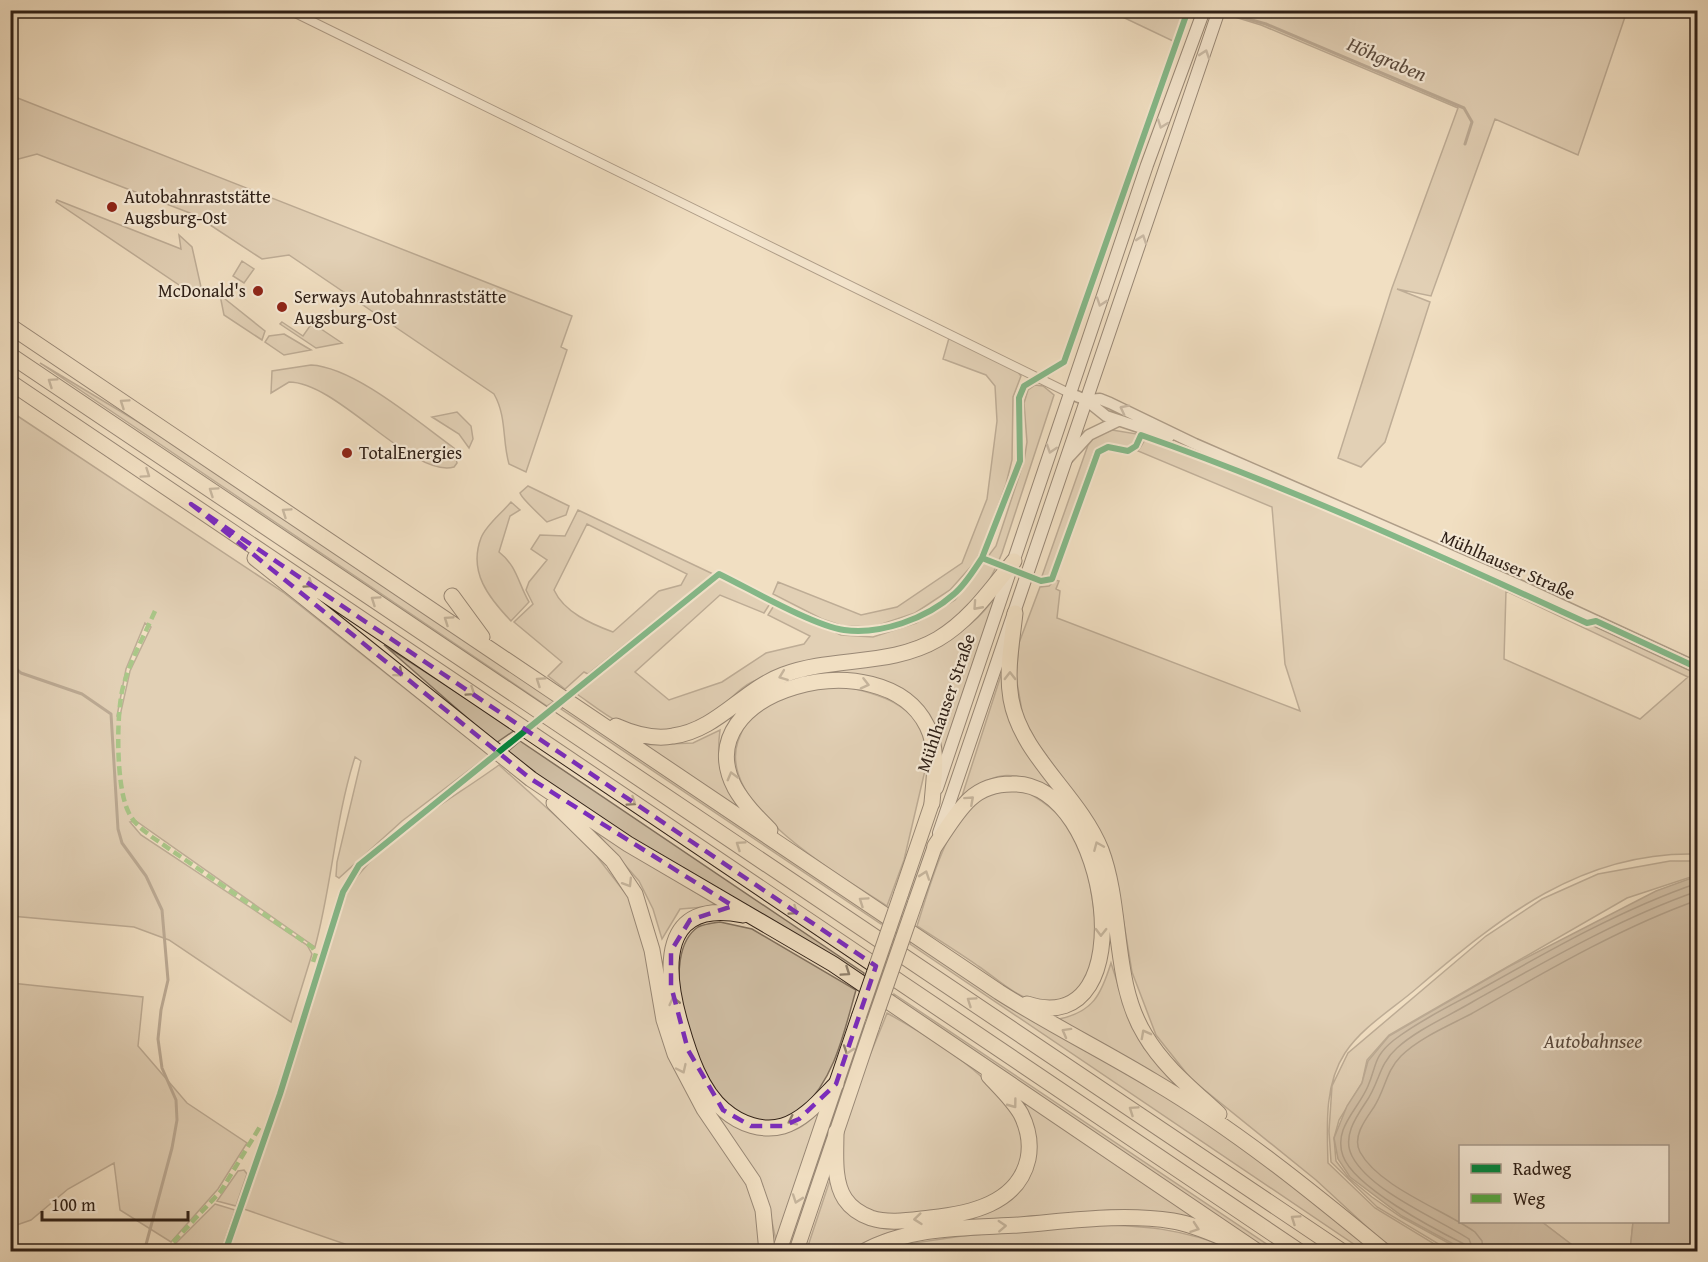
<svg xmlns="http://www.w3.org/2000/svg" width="1708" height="1262" font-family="'Gentium Book Plus',serif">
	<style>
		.green { fill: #d0bfa5; stroke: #80705e; stroke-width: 1.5; fill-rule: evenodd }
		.water { fill: #af9e88; stroke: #7c6c5b; stroke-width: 1.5 }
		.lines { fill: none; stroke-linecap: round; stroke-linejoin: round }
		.shore { stroke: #6f5f50; stroke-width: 1.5 }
		.stream { stroke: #7c6c5b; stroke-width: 3 }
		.minor-casing { stroke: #605042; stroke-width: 10 }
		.tertiary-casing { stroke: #605042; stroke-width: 13 }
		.secondary-casing { stroke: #2f2017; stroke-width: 14 }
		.primary-casing { stroke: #2f2017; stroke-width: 16 }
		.motorway-casing { stroke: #2f2017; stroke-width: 17 }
		.minor { stroke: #f6ead7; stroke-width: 8 }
		.tertiary { stroke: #f6ead7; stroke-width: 10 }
		.secondary { stroke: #f6ead7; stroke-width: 12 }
		.primary { stroke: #f1dfc2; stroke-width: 14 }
		.motorway { stroke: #f1dfc2; stroke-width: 15 }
		.primary-bridge-casing { stroke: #2f2017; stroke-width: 16; stroke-linecap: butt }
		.primary-bridge { stroke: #f1dfc2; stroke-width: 14 }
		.quiet { stroke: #54aa42; stroke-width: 4.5; stroke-dasharray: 9 4.5; stroke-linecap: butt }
		.cycleway-casing { stroke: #f6ead7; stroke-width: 10 }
		.cycleway { stroke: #00873e; stroke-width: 6 }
		.oneway { stroke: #9c8f81 }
		.oneway2 { stroke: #90806c }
		.marked { fill: none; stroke: #7b2cbf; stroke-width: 4.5; stroke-dasharray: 12 8; stroke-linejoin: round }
		.poi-dot { fill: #8f2418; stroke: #f6ead7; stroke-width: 2 }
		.labels { text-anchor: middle; stroke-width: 4.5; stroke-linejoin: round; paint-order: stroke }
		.poi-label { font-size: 18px; fill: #2f2017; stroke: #f6ead7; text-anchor: start }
		.street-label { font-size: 18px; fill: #2f2017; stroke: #f6ead7 }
		.water-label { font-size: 20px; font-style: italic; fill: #5c4c3f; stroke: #f6ead7 }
	</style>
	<rect width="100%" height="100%" fill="#f1dfc2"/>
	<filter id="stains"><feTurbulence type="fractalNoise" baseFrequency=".00333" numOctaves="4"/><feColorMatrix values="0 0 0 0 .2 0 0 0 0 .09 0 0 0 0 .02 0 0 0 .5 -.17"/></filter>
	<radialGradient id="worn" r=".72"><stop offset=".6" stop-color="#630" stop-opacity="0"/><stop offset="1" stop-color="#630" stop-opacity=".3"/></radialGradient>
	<path class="green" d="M1110,11H1188L1175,42Z
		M1228,11H1627L1578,155L1495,119L1431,296L1397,289L1430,302L1385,442L1361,467L1338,458L1392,288L1458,108L1261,25L1228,15Z
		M10,95L572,316L561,347L567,350L526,472L509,464C502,440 507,417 494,394L289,255L262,259L195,215L37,154L11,161Z
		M57,200L181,249L179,235L192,247L201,287L188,291L56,202Z
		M242,261L254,269L244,283L233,276Z
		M220,295L265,331L262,340L224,315Z
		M282,322L303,336L312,323L342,343L316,348L280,324Z
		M284,334L311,350L284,355L265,342L269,336Z
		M949,338L1014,367L1021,376L1013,397L1012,460L1006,484L983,547L975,562L950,590L915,613L873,627L843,626L822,619L773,594L778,582L861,615L897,607L962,563L987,499L997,421L995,386L986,375L943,359Z
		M40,363L145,426L555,701L547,706Z
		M311,365C354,367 418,422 454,448L457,463L454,467C413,479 338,382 289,382L271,393L272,371Z
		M1035,385L1043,386L1054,395L1002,553C956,674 848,642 752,682C739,688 728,702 717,711C702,722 676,733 658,733C627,734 600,710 577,694L718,577L771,602L764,613L720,595L635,672L669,700L722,682L766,653L804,644L810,636L768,615L775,604L841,635L873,637L916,623L955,600L996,546L1024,461L1027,442L1024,403L1028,390Z
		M10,411L283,592L489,755L402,821L339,878L336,876L337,862L361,761L355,757C335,819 332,885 315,947L136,821L130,822L141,835L307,945L312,954L291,1022L169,940L134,927L11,916ZM145,623L151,627L130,671L120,716H117L126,669Z
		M457,412L471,426L473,439L469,448L459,434L432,417Z
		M1112,430L1137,434L1135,442L1128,447C1115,446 1105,441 1094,451L1050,576L1041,579L1088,445L1094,437Z
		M1146,438L1295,496L1498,587L1500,580L1697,672V854C1581,851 1501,917 1417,988C1394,1008 1362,1027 1345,1053C1324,1085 1327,1126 1328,1163L1375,1208L1446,1251H1393L1316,1180L1191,1079L1156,1035L1132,972L1119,894L1072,791L1036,741L1023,717L1016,677L1019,643L1040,587L1049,586L1055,580L1059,581L1056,589L1060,591L1057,618L1300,711L1285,664L1272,507L1138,451ZM1506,591L1688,677L1640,719L1504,659Z
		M528,486L569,506L566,515L547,522C541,516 522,499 520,493Z
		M511,502L520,510L510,516L499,552C517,566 518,583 529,602L511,621C489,598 468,572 481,538C486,525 502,513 511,502Z
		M578,510L713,574L588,674L584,672L565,689L548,676L562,662L514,622L533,604L526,590L529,582L547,560L531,549L540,535L565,536ZM587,524L687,574L681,585L659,591L613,632C591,624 564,612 554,590Z
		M996,595L939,764C938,753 938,739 934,728C920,684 864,676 825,672C888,658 958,655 996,595Z
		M384,645L515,730L496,743Z
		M1002,672L1055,788C1011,772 1001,768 962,796Z
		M837,685C878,693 918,703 930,749L904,860L887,906C842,876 716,807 738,741C753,696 796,692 837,685Z
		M568,704L882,919L881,924L561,709Z
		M720,730C716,760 720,779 738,803L736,808L640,745L693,743Z
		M520,741L864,973L863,977L589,814L506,753Z
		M499,765L588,845L633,903L648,951L660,1021L758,1201L767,1252L365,1251L244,1209L348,889C383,836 448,802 499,765Z
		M1017,788C1040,797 1063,815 1076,837C1089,860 1101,941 1095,967C1088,991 1060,1005 1037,1001C1015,997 995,977 978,966C958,952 937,939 917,926C930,887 948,810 989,794C998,791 1008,790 1017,788Z
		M595,831L718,906L680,909L662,939L653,909L639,881Z
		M1670,861H1697V875L1627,898L1389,1035L1367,1060L1362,1083L1339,1120L1334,1138L1336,1161L1349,1178L1372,1197L1401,1217L1463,1251H1450L1377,1207L1331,1162L1329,1131L1332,1086L1348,1053L1486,936L1542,899L1598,874Z
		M720,922L752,929L856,990C844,1032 835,1078 802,1109C777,1134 733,1118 714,1093C690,1063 658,954 698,927C704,924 714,923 720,922Z
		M912,939L1152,1085L1252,1154L1375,1251H1364L910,944Z
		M1111,963L1131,1025L1144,1048L1187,1094L1059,1019C1093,1012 1101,995 1111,963Z
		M11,983L143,997L138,1046L187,1103L247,1143L218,1189L171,1242L120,1210L114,1163L68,1189L31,1220L11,1227Z
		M894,994L1277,1251H1267L892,999Z
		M887,1013C930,1037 1054,1108 1017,1169C1013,1176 1010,1183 1005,1189C991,1206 940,1210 919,1213C903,1215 874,1219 861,1208C855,1203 844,1189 842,1182C828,1139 872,1054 887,1013Z
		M1011,1090L1218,1227L1145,1211L1110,1210L949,1224L1029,1174Z
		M824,1105L777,1251C771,1193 748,1161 717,1114C734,1125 764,1134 786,1132C801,1131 816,1116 824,1105Z
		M244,1170L247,1174L236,1206L217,1201L238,1171Z
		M832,1174L839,1197L909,1228L854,1251L806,1252Z
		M215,1204L235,1210L221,1251H168Z
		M1542,1222H1633L1630,1251H1580Z
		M1085,1225C1142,1225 1184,1228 1236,1251L882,1252L894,1246L962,1236Z"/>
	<path class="water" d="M1697,876V1251H1630L1633,1222H1668V1146H1460V1222H1542L1580,1251H1466L1402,1216L1350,1177L1338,1159L1334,1138L1347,1106L1362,1083L1368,1061L1389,1036L1508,967L1656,891Z"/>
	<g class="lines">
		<path class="shore" d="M1467,1252L1464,1244C1434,1229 1354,1187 1343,1156C1333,1128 1358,1110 1368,1086C1377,1065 1373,1057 1394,1040C1420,1020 1452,1005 1481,989C1550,950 1622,909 1698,883
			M1474,1252L1469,1239C1436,1218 1370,1191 1352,1156C1342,1137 1356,1117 1366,1102C1380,1082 1378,1065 1397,1048C1418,1029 1449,1016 1474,1001C1546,961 1620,918 1698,891
			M1483,1252L1482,1241L1475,1232C1444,1210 1379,1187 1360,1152C1352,1137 1365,1120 1374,1107C1385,1090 1386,1071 1401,1056C1419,1038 1448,1026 1471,1014C1543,973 1619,928 1698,900"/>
		<path class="stream" d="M1227,13L1266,24L1464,108L1472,122L1465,144
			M10,663L21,673L82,694L111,714L118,829L122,843L146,876L162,910L168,980L161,1010L158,1039L162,1068L176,1100L177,1120L172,1148L144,1252"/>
		<g class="minor-casing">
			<path id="minor" d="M289,10L1069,393"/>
		</g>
		<g class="tertiary-casing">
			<path id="tertiary" d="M1069,393L1086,400L1106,416L1169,437
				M1086,400L1100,399L1110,403L1195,444L1521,586L1698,668
				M1067,459L1089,435L1118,421"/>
		</g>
		<g class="secondary-casing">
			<path id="secondary" d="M937,788L1147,165L1204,10
				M939,833L1219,10"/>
		</g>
		<g class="primary-casing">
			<path id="primary" d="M901,894L932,803
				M915,903L935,846
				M779,1252L859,1016
				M796,1252L872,1027"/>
		</g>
		<g class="motorway-casing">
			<path id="motorway" d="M10,326L999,992C1049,1024 1102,1050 1153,1081C1236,1130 1311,1191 1385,1252
				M10,355L1343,1252
				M10,382L1300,1252
				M255,558L531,779L628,844L833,964L1258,1252
				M452,596L482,637
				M1015,613C1012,641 1006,671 1011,699C1021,756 1079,795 1101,850C1123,908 1112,982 1145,1035C1164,1067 1192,1089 1219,1114
				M616,726C634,734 653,740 673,736C717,730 743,690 783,675C834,656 890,667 938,639C970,620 991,589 1014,561
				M554,803L613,861L635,894L652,950L664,1020L675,1054L704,1109L753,1181L763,1210L767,1252
				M770,830C757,817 744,804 735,788C683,690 883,637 927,726C939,750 934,778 932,803
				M935,846C946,830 956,812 970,799C982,788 997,784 1012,784C1110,779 1147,1043 1027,1004
				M743,915C660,898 664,969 681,1026C689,1054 701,1091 724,1110C740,1124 763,1132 783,1126C805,1119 821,1099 836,1084
				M836,1132C836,1153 833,1181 845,1199C851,1208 860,1214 871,1218C889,1224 911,1220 930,1218C969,1214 1018,1204 1028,1159C1031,1144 1028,1128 1021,1114C1013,1100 1000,1088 989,1076
				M863,1252C909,1226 967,1228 1019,1225C1070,1221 1121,1213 1173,1221C1193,1224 1214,1234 1233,1242"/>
		</g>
		<use href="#minor" class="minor"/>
		<use href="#tertiary" class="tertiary"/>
		<use href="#secondary" class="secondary"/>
		<use href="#primary" class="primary"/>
		<use href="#motorway" class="motorway"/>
		<g class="primary-bridge-casing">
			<path id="primary-bridge" d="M859,1016L901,894
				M872,1027L915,903"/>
		</g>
		<use href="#primary-bridge" class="primary-bridge"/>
		<path class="quiet" d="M155,611C144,636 130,661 123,687C116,714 116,786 128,811C133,823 142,829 152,837L312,947L316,953L312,965
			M164,1252L221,1191L261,1125"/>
		<g class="cycleway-casing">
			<path id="cycleway" d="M982,558L1041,581L1052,579L1098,452L1108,447L1128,451L1136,446L1141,435C1293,488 1440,556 1587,623L1596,621L1698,668
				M225,1252L280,1094L343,892L359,865L719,574C750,589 812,625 844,630C880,635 926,619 954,594C965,585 974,570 982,558L1020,461L1019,398L1024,386L1064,362L1188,10"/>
		</g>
		<use href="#cycleway" class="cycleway"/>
	</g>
	<defs><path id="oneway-chevron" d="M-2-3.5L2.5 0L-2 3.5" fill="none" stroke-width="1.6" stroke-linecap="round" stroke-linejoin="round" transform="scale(1.5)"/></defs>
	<g class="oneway">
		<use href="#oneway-chevron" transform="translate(1205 54) rotate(-71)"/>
		<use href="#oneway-chevron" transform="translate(1162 124) rotate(110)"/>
		<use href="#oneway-chevron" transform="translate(1142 239) rotate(-71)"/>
		<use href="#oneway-chevron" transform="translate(1101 302) rotate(109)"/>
		<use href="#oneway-chevron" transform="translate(1124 409) rotate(-153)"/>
		<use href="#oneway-chevron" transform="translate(1051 449) rotate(108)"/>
	</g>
	<g class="oneway2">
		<use href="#oneway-chevron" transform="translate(52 382) rotate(-146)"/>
		<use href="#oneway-chevron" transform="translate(124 403) rotate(-146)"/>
		<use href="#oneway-chevron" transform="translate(146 474) rotate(34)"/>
		<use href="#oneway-chevron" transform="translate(213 491) rotate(-146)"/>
		<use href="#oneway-chevron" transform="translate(286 512) rotate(-146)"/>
		<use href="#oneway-chevron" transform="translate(309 584) rotate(34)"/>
		<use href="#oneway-chevron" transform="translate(375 600) rotate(-146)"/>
		<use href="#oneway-chevron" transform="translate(977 606) rotate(132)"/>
		<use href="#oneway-chevron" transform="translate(448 620) rotate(-146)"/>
		<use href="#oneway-chevron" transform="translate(399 673) rotate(40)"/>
		<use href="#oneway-chevron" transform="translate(783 676) rotate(159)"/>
		<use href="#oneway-chevron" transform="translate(1010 676) rotate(-90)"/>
		<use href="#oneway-chevron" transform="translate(540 681) rotate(-146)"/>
		<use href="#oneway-chevron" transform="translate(865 684) rotate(14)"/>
		<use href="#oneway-chevron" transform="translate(471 692) rotate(34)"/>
		<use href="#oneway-chevron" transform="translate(732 776) rotate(-105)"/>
		<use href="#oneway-chevron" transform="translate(970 800) rotate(-42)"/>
		<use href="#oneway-chevron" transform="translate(632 802) rotate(34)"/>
		<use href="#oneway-chevron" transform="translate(740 845) rotate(-146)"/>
		<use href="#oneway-chevron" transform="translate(1098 846) rotate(-113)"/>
		<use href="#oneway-chevron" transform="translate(925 875) rotate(-71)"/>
		<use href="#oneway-chevron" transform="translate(628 883) rotate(58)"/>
		<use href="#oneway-chevron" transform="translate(863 901) rotate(-146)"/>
		<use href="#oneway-chevron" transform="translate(794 911) rotate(34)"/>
		<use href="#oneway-chevron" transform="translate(1101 932) rotate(91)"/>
		<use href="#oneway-chevron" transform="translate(846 972) rotate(34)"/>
		<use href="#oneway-chevron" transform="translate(674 1001) rotate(-103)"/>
		<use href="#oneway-chevron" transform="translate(971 1001) rotate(-146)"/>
		<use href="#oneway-chevron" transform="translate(1066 1032) rotate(-151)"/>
		<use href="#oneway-chevron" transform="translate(1145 1034) rotate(-118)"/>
		<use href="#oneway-chevron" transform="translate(848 1050) rotate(109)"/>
		<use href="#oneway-chevron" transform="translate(682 1069) rotate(65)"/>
		<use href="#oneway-chevron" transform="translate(1013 1104) rotate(53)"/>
		<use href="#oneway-chevron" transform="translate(1133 1110) rotate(-146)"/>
		<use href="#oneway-chevron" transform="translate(792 1121) rotate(154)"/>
		<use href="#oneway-chevron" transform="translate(797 1199) rotate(109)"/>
		<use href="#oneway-chevron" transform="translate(918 1219) rotate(174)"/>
		<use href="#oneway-chevron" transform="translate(1295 1219) rotate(-146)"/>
		<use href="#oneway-chevron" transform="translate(1002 1226) rotate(-3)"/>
		<use href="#oneway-chevron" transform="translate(1195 1228) rotate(19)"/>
	</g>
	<path d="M0 0H1708V1262H0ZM191,504L876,966L836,1084L799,1119L783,1126H751L723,1110L688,1050L671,986V951L690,920L733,906L531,779Z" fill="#f1dfc2" fill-opacity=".55" fill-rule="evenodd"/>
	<path class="marked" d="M191,504L876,966L836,1084L799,1119L783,1126H751L723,1110L688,1050L671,986V951L690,920L733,906L531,779Z"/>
	<g class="poi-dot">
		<circle cx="112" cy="207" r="6"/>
		<circle cx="258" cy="291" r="6"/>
		<circle cx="282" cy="307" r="6"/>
		<circle cx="347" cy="453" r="6"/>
	</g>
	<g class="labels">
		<g class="poi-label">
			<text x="124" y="203">Autobahnraststätte<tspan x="124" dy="21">Augsburg-Ost</tspan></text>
			<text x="246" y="297" text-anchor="end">McDonald's</text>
			<text x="294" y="303">Serways Autobahnraststätte<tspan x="294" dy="21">Augsburg-Ost</tspan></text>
			<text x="359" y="459">TotalEnergies</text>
		</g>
		<g class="street-label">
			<text transform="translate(1508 565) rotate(24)" y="6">Mühlhauser Straße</text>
			<text transform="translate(946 703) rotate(-71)" y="6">Mühlhauser Straße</text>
		</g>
		<g class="water-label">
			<text transform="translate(1387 59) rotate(23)" y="7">Höhgraben</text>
			<text x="1593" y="1048">Autobahnsee</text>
		</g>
	</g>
	<rect width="1708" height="1262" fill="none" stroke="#f1dfc2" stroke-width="36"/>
	<rect x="12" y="12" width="1684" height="1238" fill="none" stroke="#2f2017" stroke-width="3"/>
	<rect x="18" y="18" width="1672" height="1226" fill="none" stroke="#2f2017" stroke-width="1.5"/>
	<rect x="1459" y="1145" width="210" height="78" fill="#f6ead7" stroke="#a6998a" stroke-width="1.5"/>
	<rect x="1471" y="1164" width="30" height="9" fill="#00873e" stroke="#a6998a" stroke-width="1.5"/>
	<text x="1513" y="1175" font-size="18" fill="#2f2017">Radweg</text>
	<rect x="1471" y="1194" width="30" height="9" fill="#54aa42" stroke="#a6998a" stroke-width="1.5"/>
	<text x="1513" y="1205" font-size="18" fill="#2f2017">Weg</text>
	<path d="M42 1211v9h146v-9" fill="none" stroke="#2f2017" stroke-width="3"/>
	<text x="51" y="1211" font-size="18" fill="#2f2017" stroke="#f6ead7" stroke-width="4.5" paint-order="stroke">100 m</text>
	<rect width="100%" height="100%" filter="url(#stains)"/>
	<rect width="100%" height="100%" fill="url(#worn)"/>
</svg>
